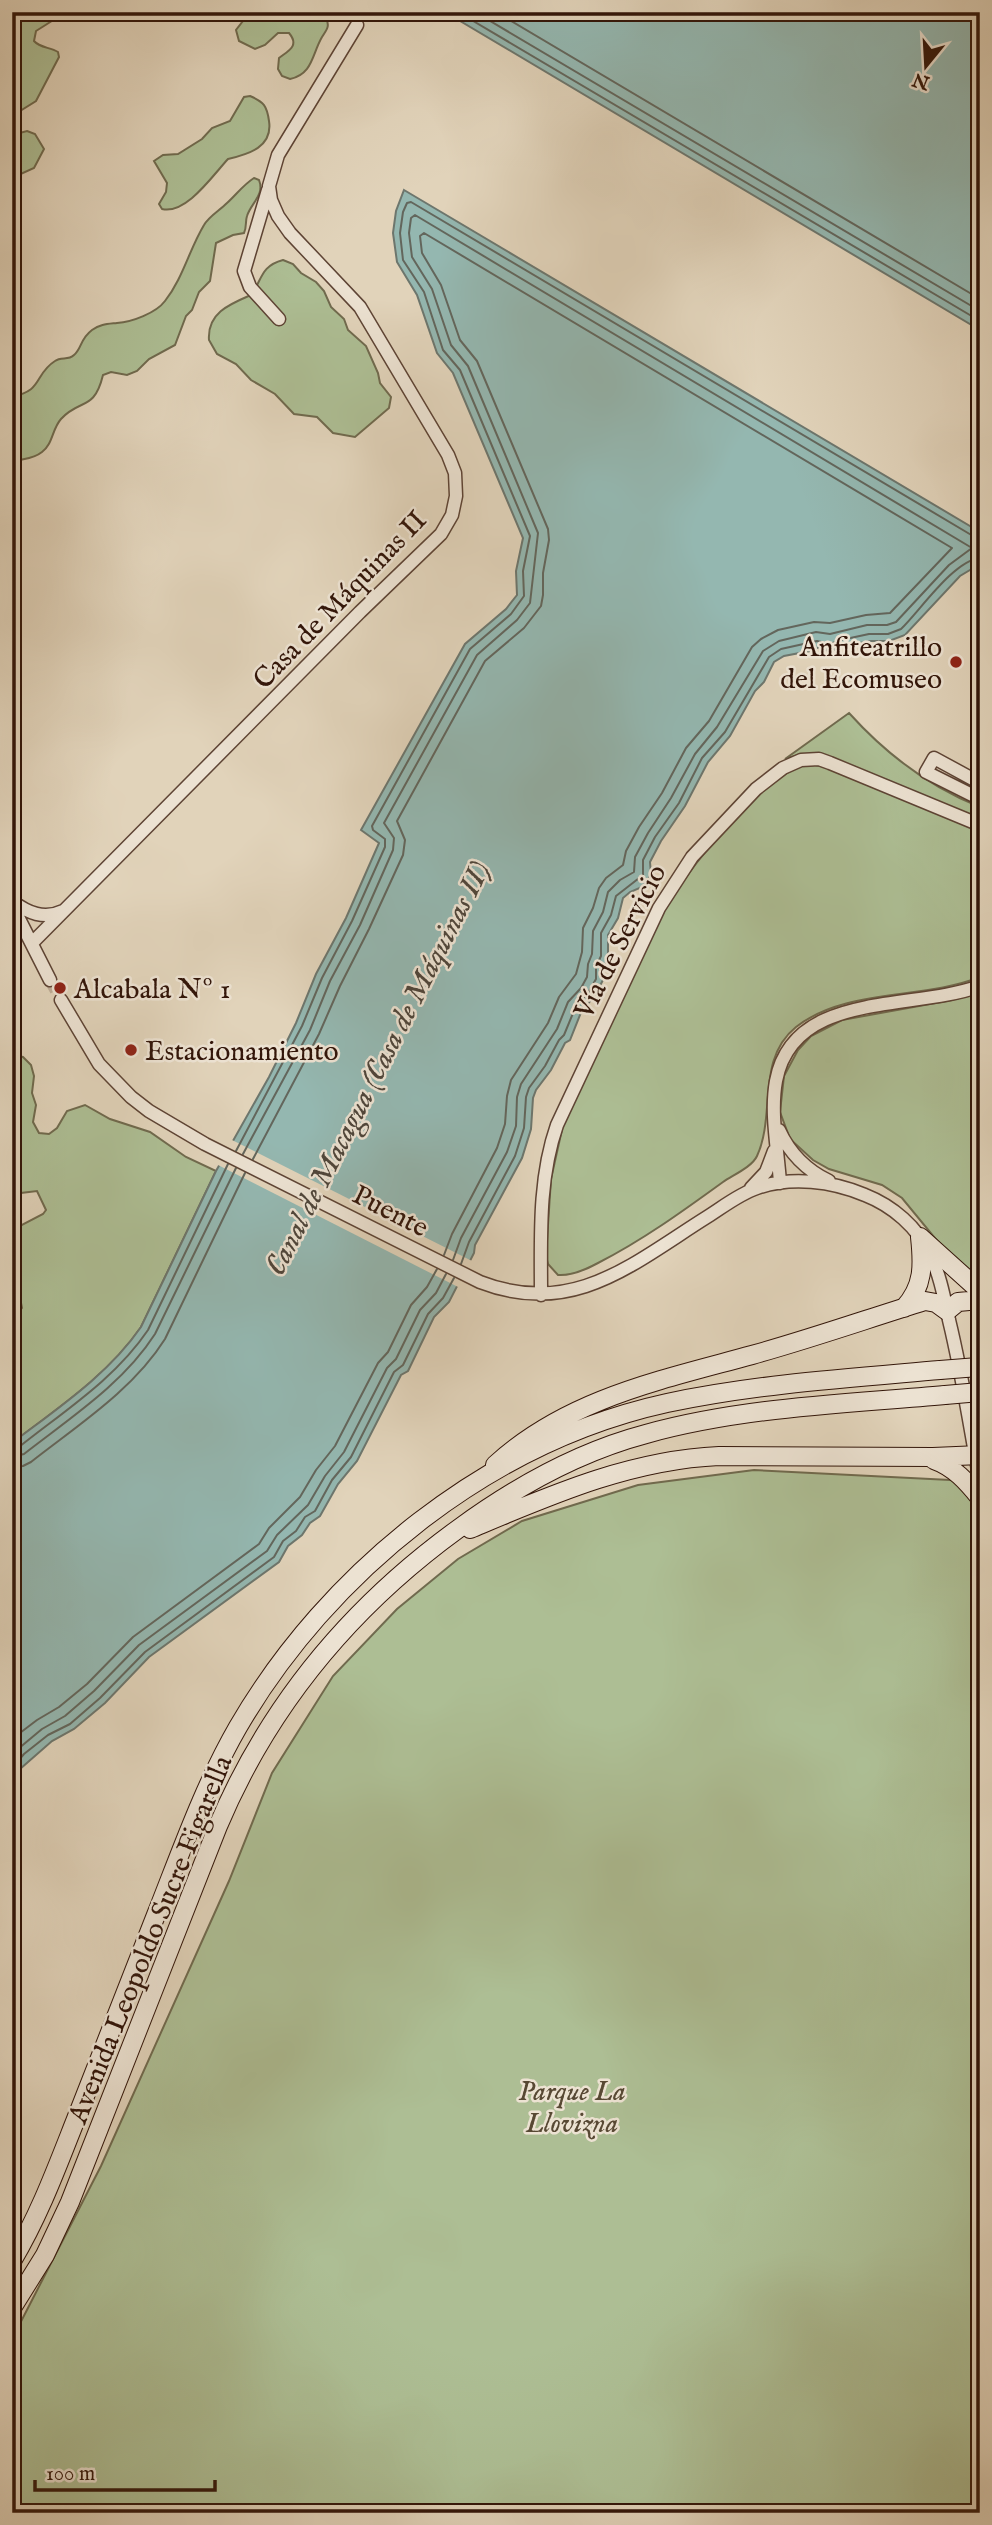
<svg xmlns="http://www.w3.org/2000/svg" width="992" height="2525" font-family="'IM FELL English',serif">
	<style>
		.green { fill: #adbe94; stroke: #706a4e; stroke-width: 2 }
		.water { fill: #94b7b0; stroke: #6d766d; stroke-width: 2 }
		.pier { fill: #e1d3ba }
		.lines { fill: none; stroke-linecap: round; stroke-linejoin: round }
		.shore { stroke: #63665c; stroke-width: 2 }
		.street-tunnel { stroke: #bead97; stroke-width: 12; stroke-dasharray: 12 6; stroke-linecap: butt }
		.street-casing { stroke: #5e4435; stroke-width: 15 }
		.secondary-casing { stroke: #321509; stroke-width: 20 }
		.street { stroke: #ece2d2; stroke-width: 12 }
		.secondary { stroke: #ece2d2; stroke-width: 18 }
		.secondary-bridge-casing { stroke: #321509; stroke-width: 20; stroke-linecap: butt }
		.secondary-bridge { stroke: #ece2d2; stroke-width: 18 }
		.poi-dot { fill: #8f2418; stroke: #ece2d2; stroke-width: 2.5 }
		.labels { text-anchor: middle; stroke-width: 5; stroke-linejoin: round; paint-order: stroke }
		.street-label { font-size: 28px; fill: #321509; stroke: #ece2d2 }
		.poi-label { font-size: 28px; fill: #321509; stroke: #ece2d2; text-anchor: start }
		.park-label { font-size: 28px; font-style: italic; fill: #574833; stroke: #ece2d2 }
		.water-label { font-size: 30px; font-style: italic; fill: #4f463b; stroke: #ece2d2 }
	</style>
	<rect width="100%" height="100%" fill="#e1d3ba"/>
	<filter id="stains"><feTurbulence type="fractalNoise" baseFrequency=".00286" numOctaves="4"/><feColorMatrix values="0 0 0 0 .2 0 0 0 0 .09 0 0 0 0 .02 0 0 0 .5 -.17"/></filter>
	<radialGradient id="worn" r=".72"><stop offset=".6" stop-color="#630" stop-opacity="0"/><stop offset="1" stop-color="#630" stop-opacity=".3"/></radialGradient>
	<path class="green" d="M12,12H66L36,31L34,41C40,48 50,47 58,52L59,57L36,101L12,116Z
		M250,12H288L295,20L313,15L326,17C330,27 327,29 322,37C312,54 313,74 290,79L282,76L278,69L279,58C288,51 300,46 289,33H278L265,45L255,49L239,41L236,30Z
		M250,96C264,102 267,106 269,121C273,147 249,154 228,159C213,175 186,215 162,209L159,204L166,192L167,183L154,161L163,155L178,154L202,139L212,128L230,121L244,97Z
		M27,131L35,134L44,149L34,168L12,178V135Z
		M254,178L259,180C265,195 251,203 247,216C245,222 247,227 244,233L233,235L216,243L210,281L199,292L192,310L186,316L175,345L149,359L137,371L127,375L111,372L103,375C94,412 80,398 61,419C52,429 53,444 42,452C32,460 23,458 12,462V396C43,392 34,374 55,361C61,356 68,361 74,355C82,348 80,339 92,330C100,324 108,324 117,323C132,322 156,313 165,301C183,278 189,250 204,225C209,216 219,211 227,203C236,195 243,185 254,178Z
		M283,260L293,264L301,273L316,282L324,291L331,307L344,319L348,330L366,346L378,373L380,383L391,397L389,408L355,437L333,433L317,417L294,414L275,394L251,380L236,364L217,354L209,340C207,313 230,304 251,295C262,281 260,266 283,260Z
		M849,713C886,754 927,786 980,807V821L801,754L785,759Z
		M811,764L825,767L980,830V977C923,1000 846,988 796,1027C756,1059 776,1115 757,1156C752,1167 733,1175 723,1182C683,1211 643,1240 598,1263C587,1269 571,1276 558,1275L548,1264L546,1256L551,1179L563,1125L660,916C683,876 764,769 811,764Z
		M980,992V1282L948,1254L902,1198L882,1185L829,1169L813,1160L790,1139L780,1112L784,1076L798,1050L811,1036L842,1020L952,1000Z
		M12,1055L23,1057L31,1065L34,1076L32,1093L36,1105L33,1122L39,1133L49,1134L57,1128L67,1111L85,1105L110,1119L150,1132L186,1157L216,1171L141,1327C108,1375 58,1408 12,1443V1312H18L22,1308L21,1303L12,1298V1230L43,1214L46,1210L37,1191L12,1194Z
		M754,1470L970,1481L980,1479V2513H12V2339L101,2166L229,1881L272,1773L333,1676L397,1609L458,1559L522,1521L638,1485Z"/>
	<path class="water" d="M445,12H980V330Z
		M404,190L980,532V564L960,576L905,635L889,641H871L843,646L830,652L819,647L810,651L784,656L774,662L764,682L755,691L730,736L708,762L685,806L661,841L650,862L651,874L648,879L642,887L630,892L623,898L618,918L608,935V958L603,969V980L594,997L582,1010L570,1040L565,1043L551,1070L536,1090L533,1098L531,1129L522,1158L475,1245L474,1253L449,1302L434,1317L408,1371L401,1375L357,1461L338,1484L320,1516L310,1523L302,1535L288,1546L279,1562L149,1657L105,1703L74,1729L52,1741L12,1776V1443C58,1408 108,1375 141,1327L216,1171L269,1077L296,1023L316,974L346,918L379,843L361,830L465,644L506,609L517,595L516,571L523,538L453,373L437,353L417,295L397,262L393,233L396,211Z"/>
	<path class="pier" d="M230,1139L474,1262L460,1288L216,1164Z"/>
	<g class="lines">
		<path class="shore" d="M458,12L980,321
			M475,12L980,311
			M496,12L980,299
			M236,1151L302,1026L322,978L352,921L385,847V839L373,830L372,826L470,649L511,614L524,596L523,571L530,536L460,370L443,350L424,292L403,260L400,233L403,212L407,203L411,202L973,536L980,537
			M243,1154L310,1030L330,981L360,925L393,850L394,838L384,823L477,655L517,620L530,603L538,533L468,366L451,345L432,289L412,257L409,233L411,218L415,215L972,548L949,565L896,622L887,625H867L830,634L816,632L779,641L763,651L717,727L695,754L671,798L648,833L635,857L634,872L620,880L608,892L603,912L593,931L592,954L588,964L587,977L581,988L568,1002L557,1029L521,1084L517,1097L516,1126L507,1152L461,1238L453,1260
			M253,1159L319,1034L340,986L369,929L403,855L405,840L397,821L485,661L524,628L541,606L543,595V573L549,540L548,529L477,361L460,340L441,285L422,253L420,236L424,233L952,548L890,613L866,615L830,623L814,622L778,630L761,639L752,647L709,721L686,748L662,793L639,827L626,851L623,865L606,878L599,888L593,908L583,928L582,952L576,974L559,997L548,1023L511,1080L507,1096L505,1124L497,1148L452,1234L444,1255
			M461,1264L469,1242L515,1156L524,1128L526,1097L529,1088L545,1066L559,1040L564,1035L576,1006L588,993L596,979V967L601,956V933L611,915L616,896L643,875V860L655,837L679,803L702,758L725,732L769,657L781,649L817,641L830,644L841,640L869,634H888L901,629C920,611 953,561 980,558
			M12,1448L19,1447C64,1411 115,1379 148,1330L228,1164
			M12,1457L24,1454C70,1418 123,1384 155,1334L236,1168
			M12,1467L23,1466L31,1462C78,1425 133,1390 165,1339L245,1173
			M12,1739L37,1720L59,1707L87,1684L133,1637L259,1544L269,1528L300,1497L316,1470L335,1446L378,1363L388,1352L411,1305L427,1287L437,1269
			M12,1754L42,1729L65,1716L94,1691L139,1645L267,1551L277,1535L308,1505L325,1476L344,1452L387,1368L396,1359L420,1310L436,1293L446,1274
			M12,1768L24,1754L48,1735L70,1724L100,1698L145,1652L274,1557L283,1541L296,1531L305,1517L315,1511L332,1480L351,1457L394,1372L403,1365L428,1314L443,1298L454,1278"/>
		<path class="street-tunnel" d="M50,980L61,1000"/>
		<g class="street-casing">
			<path id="street" d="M268,190L244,271L250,287L279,319
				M980,783L934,758L926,772L980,799
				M12,901C28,913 44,920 63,911
				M12,905L50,980
				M32,943L360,612L441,534L452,515L456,496L455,473L448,455L360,307L290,233L278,216L271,200L269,186L278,155L357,25
				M61,1000L99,1064L131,1097L149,1111L205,1144L480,1282C573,1318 632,1264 707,1217C723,1207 739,1194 757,1188C791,1176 832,1181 865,1195C893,1206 917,1227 930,1254C940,1275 944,1297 949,1320C962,1373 970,1427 980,1481
				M779,1130C789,1152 806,1170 829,1181
				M780,1183C778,1150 770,1114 776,1081C793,990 912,1011 980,986
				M751,1188L766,1172L774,1151
				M541,1295C541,1238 538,1179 557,1125L659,908L692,857L756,789L783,768L801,760L819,759L830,763L980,825"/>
		</g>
		<g class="secondary-casing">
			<path id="secondary" d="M920,1237L980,1291
				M904,1308C924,1286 923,1265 920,1237
				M934,1460C954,1467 967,1482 980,1498
				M495,1465C567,1399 661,1380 752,1355C810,1339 867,1319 925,1301L936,1303L947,1311L958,1302L980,1300
				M470,1529C551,1495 630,1460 719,1456L933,1457L980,1455
				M12,2261C39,2216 57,2167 76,2119C102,2051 129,1983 156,1915C181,1852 204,1786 238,1727C328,1572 489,1442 667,1403C757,1384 849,1378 940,1370
				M12,2308L45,2255L70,2202L218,1826C269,1705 352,1606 458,1529C514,1488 578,1452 646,1434C743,1407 846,1404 945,1395"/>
		</g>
		<use href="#street" class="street"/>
		<use href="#secondary" class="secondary"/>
		<g class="secondary-bridge-casing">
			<path id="secondary-bridge" d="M940,1370L978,1367
				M945,1395L980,1392"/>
		</g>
		<use href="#secondary-bridge" class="secondary-bridge"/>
	</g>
	<g class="poi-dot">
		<circle cx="956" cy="662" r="7"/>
		<circle cx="60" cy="988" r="7"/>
		<circle cx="131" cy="1050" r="7"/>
	</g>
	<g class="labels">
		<g class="street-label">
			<text transform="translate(339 599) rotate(-46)" y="10">Casa de Máquinas II</text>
			<text transform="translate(619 941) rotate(-63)" y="10">Vía de Servicio</text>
			<text transform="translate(391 1210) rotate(27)" y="10">Puente</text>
			<text transform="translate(149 1939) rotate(-68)" y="10">Avenida Leopoldo Sucre Figarella</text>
		</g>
		<g class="poi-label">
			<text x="942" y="656" text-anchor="end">Anfiteatrillo<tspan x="942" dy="32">del Ecomuseo</tspan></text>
			<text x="74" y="998">Alcabala Nº 1</text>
			<text x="145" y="1060">Estacionamiento</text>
		</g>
		<g class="park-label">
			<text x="572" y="2100">Parque La<tspan x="572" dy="32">Llovizna</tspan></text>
		</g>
		<g class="water-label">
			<text transform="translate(377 1068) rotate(-63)" y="10">Canal de Macagua (Casa de Máquinas II)</text>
		</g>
	</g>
	<rect width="992" height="2525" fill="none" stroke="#e1d3ba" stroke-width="42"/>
	<rect x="14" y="14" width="964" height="2497" fill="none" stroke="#321509" stroke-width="3.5"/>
	<rect x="21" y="21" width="950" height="2483" fill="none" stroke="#321509" stroke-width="2"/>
	<g transform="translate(926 66) rotate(198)" stroke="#ece2d2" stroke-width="5" paint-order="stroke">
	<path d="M0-5L12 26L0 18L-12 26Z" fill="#321509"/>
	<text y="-10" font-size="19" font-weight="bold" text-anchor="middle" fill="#321509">N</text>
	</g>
	<path d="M35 2480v10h180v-10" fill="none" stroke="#321509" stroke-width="3.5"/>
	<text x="46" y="2480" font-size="21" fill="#321509" stroke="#ece2d2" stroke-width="5" paint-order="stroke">100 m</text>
	<rect width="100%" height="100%" filter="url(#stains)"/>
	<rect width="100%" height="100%" fill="url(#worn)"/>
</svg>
